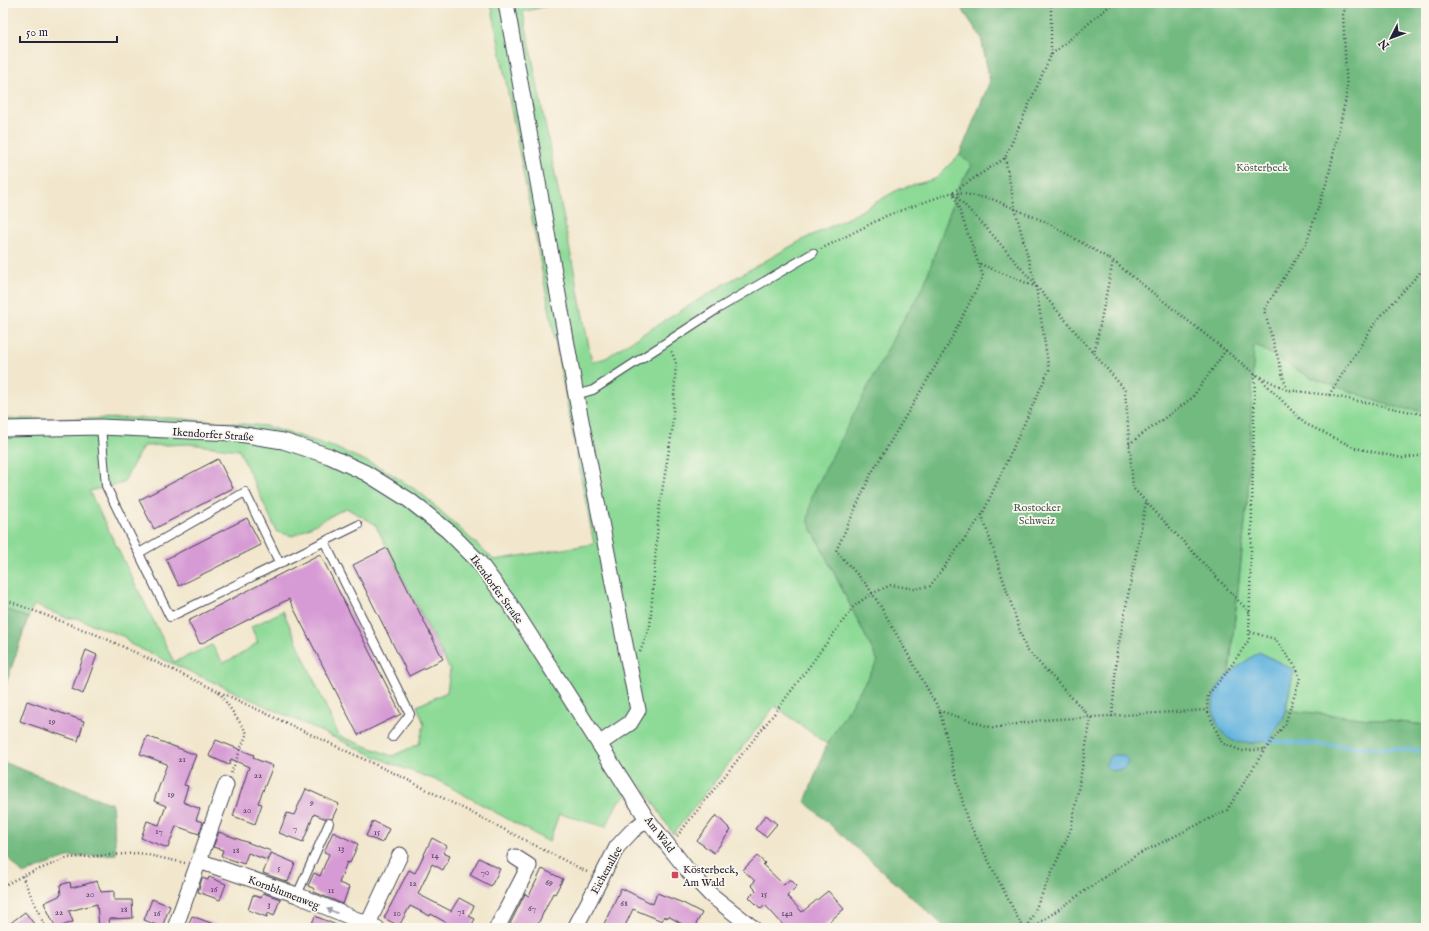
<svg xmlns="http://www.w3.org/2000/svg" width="1429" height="931" font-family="'IM FELL English',serif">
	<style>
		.green { fill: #8dda97; stroke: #587e69; fill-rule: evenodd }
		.forest { fill: #72ba80; stroke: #4a6e5e }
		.water { fill: #63b4de; stroke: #426b8c }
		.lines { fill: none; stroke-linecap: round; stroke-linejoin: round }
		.stream { stroke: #63b4de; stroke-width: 4 }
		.building { fill: #d69ad4 }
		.lane-casing { stroke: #414051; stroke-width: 10 }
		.street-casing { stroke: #414051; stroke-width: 17 }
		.path { stroke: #414051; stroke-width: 2.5; stroke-dasharray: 1 3; stroke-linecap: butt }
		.lane { stroke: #fff; stroke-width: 8 }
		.street { stroke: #fff; stroke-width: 15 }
		.oneway { fill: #9c9ca7 }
		.poi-dot { fill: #d1495b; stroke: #fbf7ec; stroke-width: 1.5 }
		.labels { text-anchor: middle; stroke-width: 3.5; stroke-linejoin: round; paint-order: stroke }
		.number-label { font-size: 9px; fill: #4f4061 }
		.park-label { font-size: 11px; fill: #425957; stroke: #fbf7ec }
		.street-label { font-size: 11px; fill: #22223b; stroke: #fbf7ec }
		.poi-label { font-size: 11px; fill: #22223b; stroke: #fbf7ec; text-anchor: start }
	</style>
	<rect width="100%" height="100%" fill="#fbf7ec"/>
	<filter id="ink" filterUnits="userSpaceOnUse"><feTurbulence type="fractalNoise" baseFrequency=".025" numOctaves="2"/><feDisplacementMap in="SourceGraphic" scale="8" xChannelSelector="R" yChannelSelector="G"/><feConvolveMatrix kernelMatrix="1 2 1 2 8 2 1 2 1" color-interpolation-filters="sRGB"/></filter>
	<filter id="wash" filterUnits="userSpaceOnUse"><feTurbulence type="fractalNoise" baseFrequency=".012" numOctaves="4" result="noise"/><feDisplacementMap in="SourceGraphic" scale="16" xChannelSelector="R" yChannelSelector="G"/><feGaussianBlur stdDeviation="0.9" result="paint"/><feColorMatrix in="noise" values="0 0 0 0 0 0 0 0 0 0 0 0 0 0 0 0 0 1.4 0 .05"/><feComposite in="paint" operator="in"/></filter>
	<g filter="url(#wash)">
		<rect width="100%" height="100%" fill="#f2e7cd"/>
		<path class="green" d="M491,3H558L523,12L592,362L606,358L625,345L721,286L802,240L854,215L899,189L935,179L960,154L967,160L990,81L981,37L958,3H1426V725L1286,710L1294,670L1259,652L1229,674L1248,494L957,193L924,285L898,329L808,521L878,661L827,744L775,706L673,834L642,785L618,802L606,827L559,814L549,842L441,782L392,764L130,644L125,637L76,618H67L34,605L28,618L3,608V419L172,418L265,426L331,446L382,468L422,494L494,560L594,544ZM188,444L239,450L277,532L293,536L346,508L375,524L450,670L447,692L417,706L424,724L419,744L392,756L339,736L283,611L251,627L258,642L241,654L223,663L212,645L174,662L89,491L123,483L143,446Z"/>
		<path class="forest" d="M958,3H1426V411L1401,409L1309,377L1254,344L1248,494L1229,674L1216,691L1230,738L1237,742L1255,743L1283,719L1286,710L1426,725V928H946L805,802L827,744L878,661L808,521L812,495L898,329L924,285L959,186L972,166L960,154L990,81L981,37Z
			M3,608L28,618L3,693Z
			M3,762L112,804L116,854L67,857L23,874L3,852Z"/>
		<path class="water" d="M1259,652L1294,670L1283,719L1268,741C1258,742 1247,744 1237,742C1218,738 1208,708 1216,691C1225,673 1244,663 1259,652Z
			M1111,755H1123L1129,761L1124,769L1111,771L1105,765Z"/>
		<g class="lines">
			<path class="stream" d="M1268,741L1426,751"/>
		</g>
		<g id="blocks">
			<path class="building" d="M218,459L233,488L154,529L139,500Z
				M247,518L261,545L179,586L166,559Z
				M387,548L443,659L409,676L353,565Z
				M320,554L401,714L358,735L289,599L200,644L188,621Z
				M86,650L97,655L83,694L72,689Z
				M27,701L84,721L78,741L20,721Z
				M147,736L196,755L184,785L188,786L183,802L200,809L196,820L203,822L199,834L176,826L168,848L141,838L147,821L159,825L166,806L154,801L167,764L140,754Z
				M216,740L254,755L253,758L273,766L258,803L262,804L255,824L233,816L249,767L231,759L229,765L209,756Z
				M306,789L339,804L332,819H326L314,814L303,842L279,833L287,813L294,815Z
				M716,815L731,830L714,853L697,841Z
				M766,815L777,824L766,837L755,829Z
				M373,821L389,829L382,843L366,836Z
				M219,832L271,851L267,860L248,853L244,864L221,856L223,850L213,847Z
				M333,832L358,844L350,863L347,862L339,883L349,887L343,904L314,892L315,889L308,886L314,873L320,876L329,854L324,852Z
				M432,838L447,846L443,853L450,856L443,870L432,864L418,894L451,911L459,898L474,906L469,916L475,919L470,928H456L431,914L430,916L410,906L399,926L384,918L409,870L415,873Z
				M271,853L295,863L288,882L263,873Z
				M757,856L765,863L763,865L784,885L790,879L797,886L787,896L802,912L828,891L844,909L822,928H786L765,905L761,909L749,897L756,890L751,885L755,881L743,870Z
				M479,858L500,869L491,886L470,875Z
				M542,869L563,879L555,894L553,893L536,928H508L525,894L529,896Z
				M209,877L226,884L220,900L198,892L202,878L208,880Z
				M97,881L101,892L114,891V900H132L133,918L109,919L110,928H99L97,904L69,911L73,922L56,928L44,903L61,895L60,885L70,882L71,888Z
				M621,888L653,904L657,893L683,903L702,913L694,928H689L668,916L667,918L664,916L662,921L633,909L624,928H602Z
				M263,893L280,899L274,916L268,913L267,917L248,910L253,895L261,898Z
				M152,899L170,906L162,927L144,920Z
				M25,912L37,928H4Z
				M192,916L222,927V928H187Z
				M315,916L343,928H310Z"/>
		</g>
	</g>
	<g filter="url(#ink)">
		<use href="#blocks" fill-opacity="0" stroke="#414051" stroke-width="1"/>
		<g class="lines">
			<g class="lane-casing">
				<path id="lane" d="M576,395L593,390L719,308L813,253
					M101,427L106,486L170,617L358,525
					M325,543L410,714L392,737
					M139,553L245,492L280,564
					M297,895L329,823"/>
			</g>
			<g class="street-casing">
				<path id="street" d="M506,3L576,395L638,710L630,723L599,744
					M3,429L101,427L233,433L283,441L329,456L366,473L409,500L448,531L479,562L510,604L647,819L689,872L711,895L753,928
					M199,861L297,895L377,928
					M175,928L226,785
					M366,928L400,855
					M497,928L529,866L515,857
					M575,928L617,847L632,831L647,819"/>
			</g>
			<path class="path" d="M1051,55V3
				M1005,158L1015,209L1036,287L1049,370L982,515L1026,649L1091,718L1071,829L1027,928
				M953,192L983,276L947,347L871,474L836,551L867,585L881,607L940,711L993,728L1042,720L1207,710
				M953,192L992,199L1048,223L1113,261L1255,374L1287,390L1329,395L1426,415
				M954,194L991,233L1125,390L1133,488L1250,613
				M821,249L888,215L953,192L1005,158L1051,55L1113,3
				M980,264L1034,286
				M1094,354L1113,261
				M1255,374L1249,640L1226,673L1208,695L1207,710L1222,743L1242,751L1265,749
				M1257,375L1304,423L1355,448L1402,458L1426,455
				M1287,390L1264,310L1307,241L1328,178L1347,93L1343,15L1347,3
				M1329,395L1377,320L1426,266
				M1129,444L1192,398L1226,350
				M3,599L100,636L402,777L589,873
				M640,652L650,626L659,510L672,431L676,362L671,351
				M219,692L247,733L231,773
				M940,712L967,819L1023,928
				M1112,717L1117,653L1146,502
				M677,836L774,714L854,606L871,594L891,585L914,589L930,586L982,515
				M22,876L46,928
				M3,886L22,876L68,858L139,853L185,863
				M1032,928L1135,856L1227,810L1262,754L1285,724L1300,679L1297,669L1275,639L1250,632"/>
			<use href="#lane" class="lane"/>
			<use href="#street" class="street"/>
		</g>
		<defs><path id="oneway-solid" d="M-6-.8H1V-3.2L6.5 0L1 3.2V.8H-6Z"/></defs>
		<use class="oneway" href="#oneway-solid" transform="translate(332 911) rotate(-157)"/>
	</g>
	<rect class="poi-dot" x="671" y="871" width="8" height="8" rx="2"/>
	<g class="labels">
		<g class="number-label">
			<text x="52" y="724">19</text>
			<text x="182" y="762">21</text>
			<text x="258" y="778">22</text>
			<text x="171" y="797">19</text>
			<text x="312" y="805">9</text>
			<text x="247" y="813">20</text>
			<text x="295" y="831">7</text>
			<text x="159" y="834">17</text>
			<text x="377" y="835">15</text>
			<text x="341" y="851">13</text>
			<text x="236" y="853">18</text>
			<text x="435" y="858">14</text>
			<text x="279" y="871">5</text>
			<text x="485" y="875">70</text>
			<text x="549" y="885">69</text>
			<text x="413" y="886">12</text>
			<text x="214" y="892">16</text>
			<text x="331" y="893">11</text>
			<text x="90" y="897">20</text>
			<text x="764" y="897">15</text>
			<text x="624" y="906">68</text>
			<text x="269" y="907">3</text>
			<text x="532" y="911">67</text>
			<text x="124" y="912">18</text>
			<text x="461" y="914">71</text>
			<text x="59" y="915">22</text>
			<text x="157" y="916">16</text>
			<text x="397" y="916">10</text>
			<text x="787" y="916">14a</text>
		</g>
		<g class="park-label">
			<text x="1262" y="171">Kösterbeck</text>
			<text x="1037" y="511">Rostocker<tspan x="1037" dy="13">Schweiz</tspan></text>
		</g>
		<g class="street-label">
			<text transform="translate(213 434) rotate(4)" y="4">Ikendorfer Straße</text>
			<text transform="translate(497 589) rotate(54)" y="4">Ikendorfer Straße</text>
			<text transform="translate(660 834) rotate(53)" y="4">Am Wald</text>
			<text transform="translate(606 870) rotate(-61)" y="4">Eichenallee</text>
			<text transform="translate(284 892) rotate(21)" y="4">Kornblumenweg</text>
		</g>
		<g class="poi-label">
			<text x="683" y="873">Kösterbeck,<tspan x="683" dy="13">Am Wald</tspan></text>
		</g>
	</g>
	<rect width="1429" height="931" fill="none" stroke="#fbf7ec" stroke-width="16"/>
	<g transform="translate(1391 38) rotate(228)" stroke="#fbf7ec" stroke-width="3" paint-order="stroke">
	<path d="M0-3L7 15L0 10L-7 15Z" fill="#22223b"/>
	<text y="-6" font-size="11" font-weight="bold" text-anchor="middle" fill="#22223b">N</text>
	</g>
	<path d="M20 36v6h97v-6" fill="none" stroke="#22223b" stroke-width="2"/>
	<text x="26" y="36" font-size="12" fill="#22223b" stroke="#fbf7ec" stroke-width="3" paint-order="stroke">50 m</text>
</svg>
